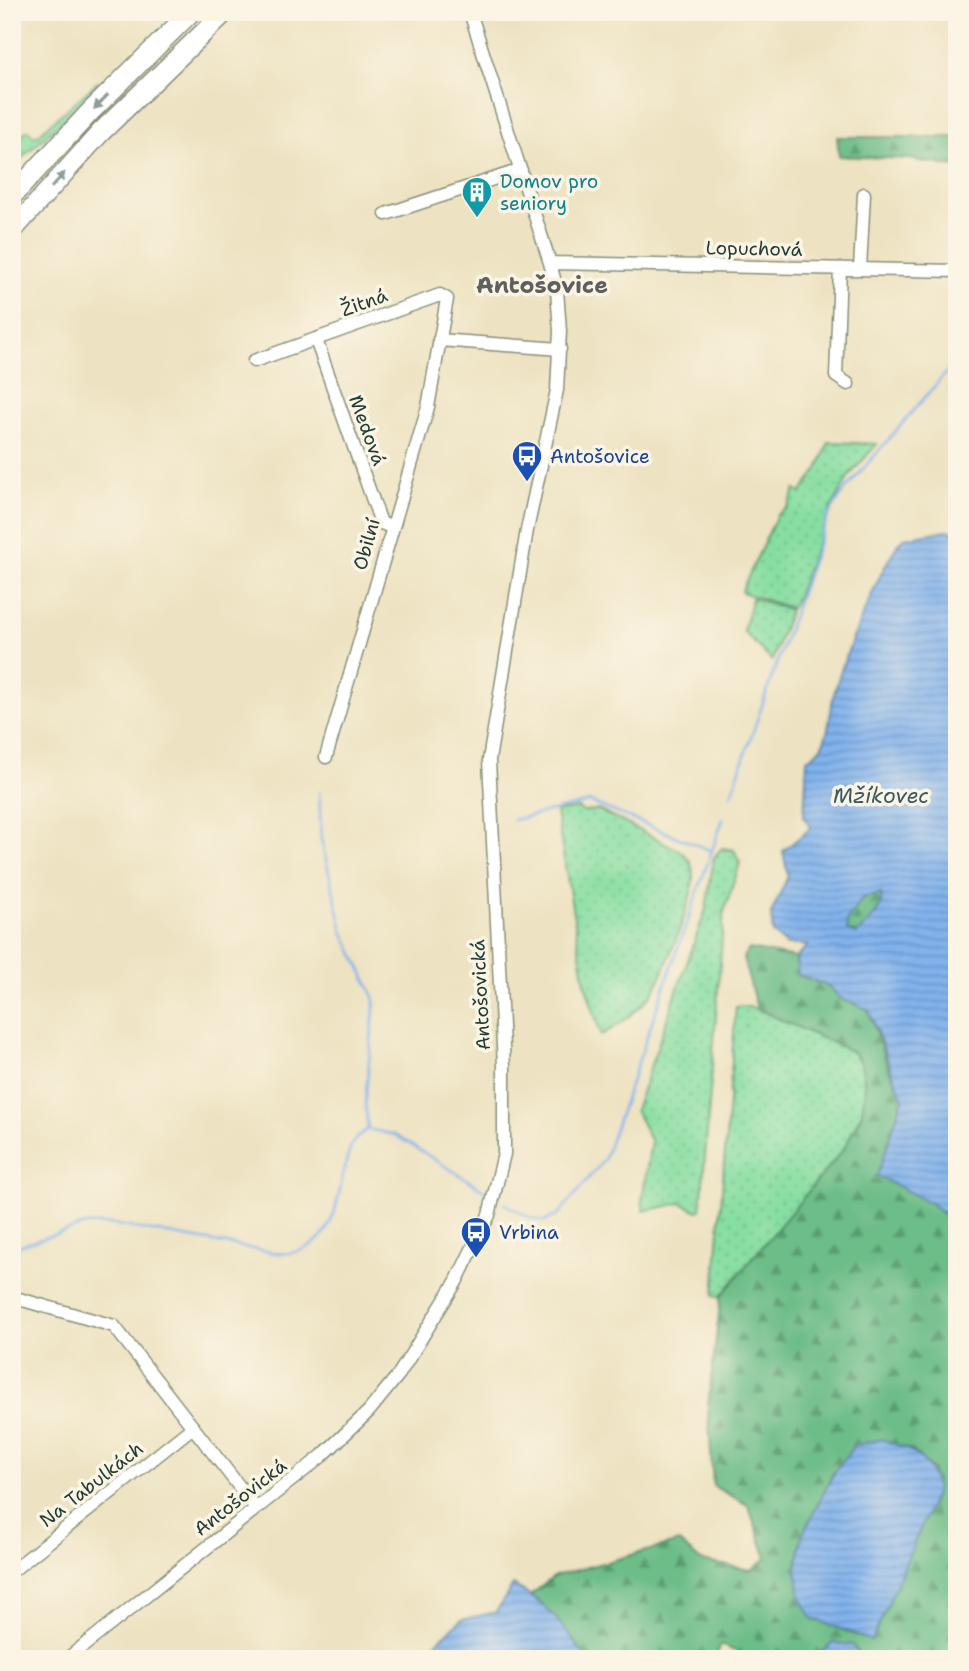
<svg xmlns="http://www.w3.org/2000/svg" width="969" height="1671" font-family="'Shantell Sans',sans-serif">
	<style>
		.grass { fill: url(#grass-dots); stroke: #538e6b; stroke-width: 2 }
		.forest { fill: url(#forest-firs); stroke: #467d5e; stroke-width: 2; fill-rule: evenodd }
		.water { fill: url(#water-rules); stroke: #507890; stroke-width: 2; fill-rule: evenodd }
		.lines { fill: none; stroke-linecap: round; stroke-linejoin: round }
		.stream { stroke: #81b2ed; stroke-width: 2.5 }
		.minor-casing { stroke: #86907a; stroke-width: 15 }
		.highway-casing { stroke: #86907a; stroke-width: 22 }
		.minor { stroke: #fff; stroke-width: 12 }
		.highway { stroke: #fff; stroke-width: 19 }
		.oneway { fill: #8f9e9a }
		.labels { text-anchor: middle; stroke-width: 7; stroke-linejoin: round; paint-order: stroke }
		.culture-label { font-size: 19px; fill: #0d838f; stroke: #fcf5e5; text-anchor: start }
		.street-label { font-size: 19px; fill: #1f3d34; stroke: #fcf5e5 }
		.transit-label { font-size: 19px; fill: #164399; stroke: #fcf5e5; text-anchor: start }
		.water-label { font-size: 21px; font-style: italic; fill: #385a62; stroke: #fcf5e5 }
		.quarter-label { font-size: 23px; font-weight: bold; fill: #5f5f5f; stroke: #fcf5e5 }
	</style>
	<defs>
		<pattern id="grass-dots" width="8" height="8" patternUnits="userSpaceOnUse" patternTransform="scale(1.75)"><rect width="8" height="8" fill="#87dea2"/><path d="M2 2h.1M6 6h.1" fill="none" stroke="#74bf8c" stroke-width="1.8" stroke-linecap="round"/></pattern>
		<pattern id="forest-firs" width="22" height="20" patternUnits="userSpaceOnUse" patternTransform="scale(1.75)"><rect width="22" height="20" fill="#6dbd88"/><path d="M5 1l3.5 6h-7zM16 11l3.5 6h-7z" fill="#599b70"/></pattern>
		<pattern id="water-rules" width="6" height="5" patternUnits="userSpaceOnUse" patternTransform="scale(1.75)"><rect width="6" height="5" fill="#81b2ed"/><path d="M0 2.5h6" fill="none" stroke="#6992c1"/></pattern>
	</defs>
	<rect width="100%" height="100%" fill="#fcf5e5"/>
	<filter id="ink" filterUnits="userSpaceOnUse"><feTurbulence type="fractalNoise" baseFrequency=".0143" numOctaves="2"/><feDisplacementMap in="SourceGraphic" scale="14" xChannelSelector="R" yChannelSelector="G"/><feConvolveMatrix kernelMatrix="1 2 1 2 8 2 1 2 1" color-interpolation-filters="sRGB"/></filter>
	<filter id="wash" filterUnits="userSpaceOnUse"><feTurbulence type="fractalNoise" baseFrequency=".00686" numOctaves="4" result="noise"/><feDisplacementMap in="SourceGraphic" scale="28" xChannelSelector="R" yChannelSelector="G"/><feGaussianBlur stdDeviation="1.57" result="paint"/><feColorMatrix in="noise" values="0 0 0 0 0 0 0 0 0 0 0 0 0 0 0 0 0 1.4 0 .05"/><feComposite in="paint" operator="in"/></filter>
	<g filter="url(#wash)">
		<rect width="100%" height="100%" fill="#ede2c1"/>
		<path class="grass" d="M98,82L100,86L12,167V141L28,130L35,137Z
			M829,442L877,444L849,476L831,508L794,604L791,608L741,592L777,515L788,507L795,490L801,493L818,469Z
			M752,598L790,610L772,661L743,631Z
			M578,808L583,812L599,810L679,850C689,857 693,864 693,877C694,896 663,978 651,995C637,1012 620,1025 601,1035L585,983L556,812Z
			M722,848L734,850L740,863L724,912L701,1209L698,1211L681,1203L644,1211L642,1201L651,1142L635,1110L706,909L714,857Z
			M744,1006L757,1009L853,1052L862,1066L865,1089L862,1113L844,1149L721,1296H714L736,1007Z"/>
		<path class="forest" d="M837,137H957V167L909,159L839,156Z
			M881,894C884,912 868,922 857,934L847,931V920L863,898Z
			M749,949L796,958L798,975L829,986L841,999L868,1009L888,1067L903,1098L878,1176L931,1203L946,1217L957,1201V1659H860L853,1645L833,1643L813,1659H753L721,1645L714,1659H587L531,1595L555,1576L679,1542L701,1561L751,1570L767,1558L748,1505L713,1486L708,1406L721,1296L844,1149L862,1113L865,1089L862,1066L853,1052L757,1009L743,958ZM881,1440L912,1450L933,1470L903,1566L871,1641L812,1618L802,1536L834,1472Z"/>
		<path class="water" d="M948,530L957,534V1201L946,1217L931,1203L877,1176L903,1098C889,1069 881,1038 868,1009L841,999L829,986L798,975L796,958L808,945H787L773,933L771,914L788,876L783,851L811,828L804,817L807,759C832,747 828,717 834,694C841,665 884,555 904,538ZM881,894C884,911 868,922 857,934L847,931V920L863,898Z
			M881,1439C912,1450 930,1456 937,1490L872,1641L812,1618L801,1598L796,1570L802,1536L834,1472L854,1446Z
			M513,1585C549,1604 564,1627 587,1659H418L461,1620L496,1612Z
			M833,1643L853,1645L860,1659H813Z"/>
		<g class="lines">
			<path class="stream" d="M319,792L321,839L343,931L375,999L365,1103L368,1129
				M731,795L827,518L844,491L957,360
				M513,820L590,802L712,851
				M505,1204L531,1218L544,1221L557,1216L604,1160L723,819
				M12,1248L85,1225L112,1224L282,1254C346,1249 333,1188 352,1144C355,1138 362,1133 368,1129L395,1135L489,1193"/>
		</g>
	</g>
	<g filter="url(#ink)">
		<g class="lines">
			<g class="minor-casing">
				<path id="minor" d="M386,214L521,170
					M550,263L957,271
					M840,269L836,376L848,384
					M860,269L864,194
					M316,340L381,523L391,527
					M439,340L560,349
					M254,361L440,295L447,299L428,407L326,757
					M19,1299L114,1326L256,1508
					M12,1571L193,1427
					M67,1659L322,1456L369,1411L399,1374L456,1282L489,1215L504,1154V1067L489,760L527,530L557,390L560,331L557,290L550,263L470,12"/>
			</g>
			<g class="highway-casing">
				<path id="highway" d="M12,196L90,112L191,12
					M12,231L101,132L225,12"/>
			</g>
			<use href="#minor" class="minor"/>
			<use href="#highway" class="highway"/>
		</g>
		<defs><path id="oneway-solid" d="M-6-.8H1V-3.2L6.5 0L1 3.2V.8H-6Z" transform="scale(1.75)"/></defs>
		<g class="oneway">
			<use href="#oneway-solid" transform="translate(101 102) rotate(135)"/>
			<use href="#oneway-solid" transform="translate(58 180) rotate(-48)"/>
		</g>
	</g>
	<defs>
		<g id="building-pin" transform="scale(1.575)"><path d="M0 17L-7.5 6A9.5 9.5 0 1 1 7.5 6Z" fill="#0f9aa8" stroke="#fcf5e5"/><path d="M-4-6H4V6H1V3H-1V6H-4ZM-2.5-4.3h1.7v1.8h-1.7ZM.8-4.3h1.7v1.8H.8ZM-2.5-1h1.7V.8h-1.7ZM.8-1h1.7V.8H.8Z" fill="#fff"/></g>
		<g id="bus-pin" transform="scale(1.575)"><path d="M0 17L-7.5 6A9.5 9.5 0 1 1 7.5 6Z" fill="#1a4fb4" stroke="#fcf5e5"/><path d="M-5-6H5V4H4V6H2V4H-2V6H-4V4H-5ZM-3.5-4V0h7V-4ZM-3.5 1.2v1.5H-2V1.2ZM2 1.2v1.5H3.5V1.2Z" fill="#fff"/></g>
	</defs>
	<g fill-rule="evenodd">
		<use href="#building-pin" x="477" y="192"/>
		<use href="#bus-pin" x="527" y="456"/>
		<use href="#bus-pin" x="476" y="1232"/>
	</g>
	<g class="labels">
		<g class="culture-label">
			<text x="500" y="188">Domov pro<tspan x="500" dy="22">seniory</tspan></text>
		</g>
		<g class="street-label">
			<text transform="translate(754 248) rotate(1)" y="7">Lopuchová</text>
			<text transform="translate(364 302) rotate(-20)" y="7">Žitná</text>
			<text transform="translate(368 430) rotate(70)" y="7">Medová</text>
			<text transform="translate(366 544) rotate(-74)" y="7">Obilní</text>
			<text transform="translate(480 995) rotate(-93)" y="7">Antošovická</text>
			<text transform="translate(91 1484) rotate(-38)" y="7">Na Tabulkách</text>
			<text transform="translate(240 1497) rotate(-38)" y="7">Antošovická</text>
		</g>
		<g class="transit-label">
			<text x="550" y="463">Antošovice</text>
			<text x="499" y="1239">Vrbina</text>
		</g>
		<g class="water-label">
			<text x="881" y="803">Mžíkovec</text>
		</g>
		<g class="quarter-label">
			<text x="542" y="293">Antošovice</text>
		</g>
	</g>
	<rect width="969" height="1671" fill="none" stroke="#fcf5e5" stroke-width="42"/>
</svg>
